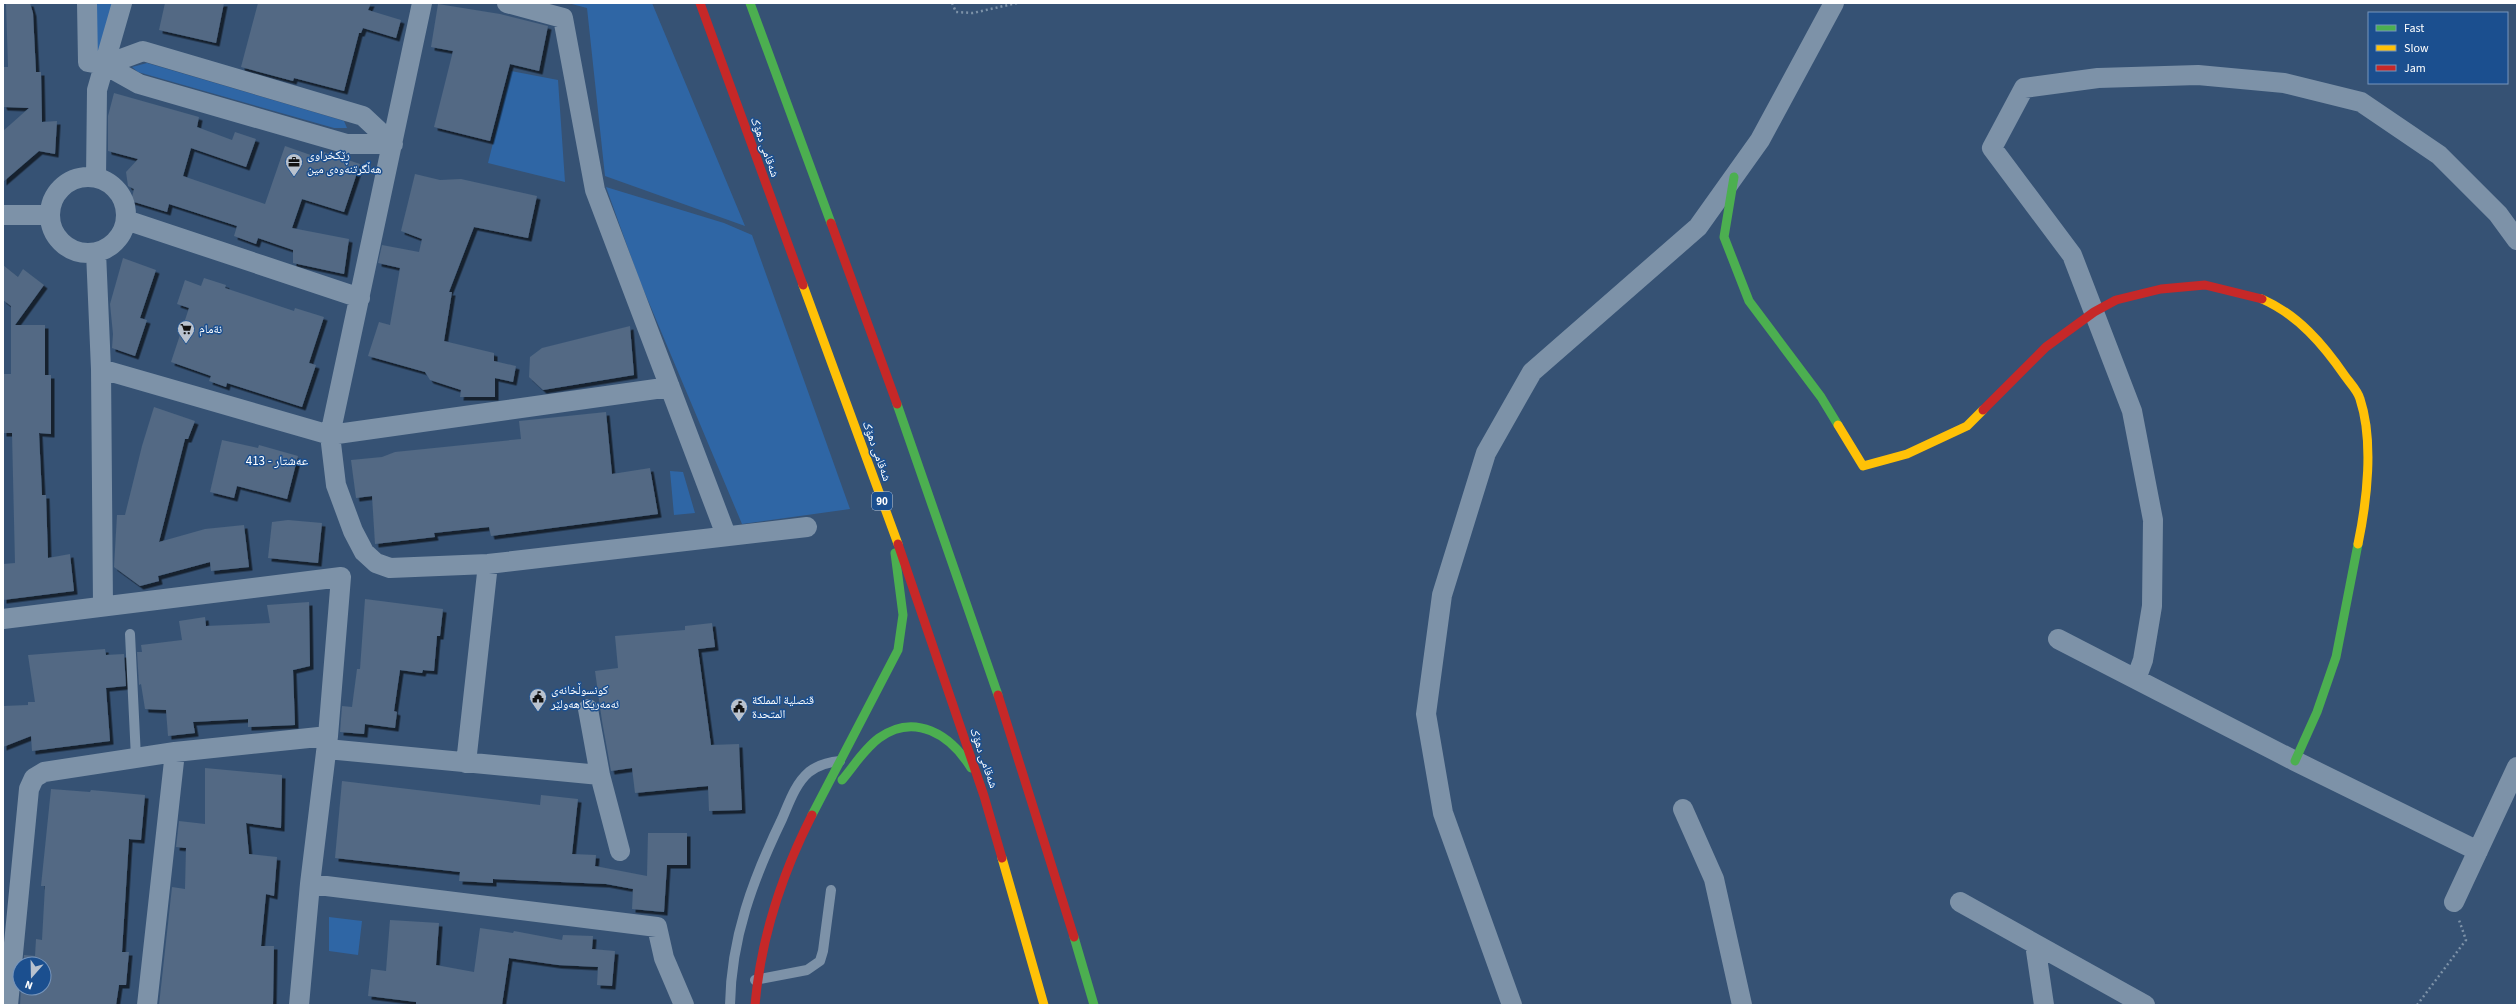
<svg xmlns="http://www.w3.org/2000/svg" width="2520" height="1008" font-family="'Source Sans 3','Noto Naskh Arabic',sans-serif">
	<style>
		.green { fill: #2f66a5 }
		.building { fill: #526984; filter: url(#shadow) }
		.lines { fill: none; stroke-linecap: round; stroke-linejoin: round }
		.path { stroke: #7d92a8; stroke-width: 2.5; stroke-dasharray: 2 3; stroke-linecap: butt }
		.lane { stroke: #7d92a8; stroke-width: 10 }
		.street { stroke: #7d92a8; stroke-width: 20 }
		.fast { stroke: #4caf50; stroke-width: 9 }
		.slow { stroke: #ffc107; stroke-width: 9 }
		.jam { stroke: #c62828; stroke-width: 9 }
		.labels { text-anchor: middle; stroke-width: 3; stroke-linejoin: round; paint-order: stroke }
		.shield { fill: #1b4f8f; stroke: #bbcadd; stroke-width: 1 }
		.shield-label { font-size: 11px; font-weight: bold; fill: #fff }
		.street-label { font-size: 12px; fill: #fff; stroke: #1b4f8f }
		.poi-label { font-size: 12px; fill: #fff; stroke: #1b4f8f; text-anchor: start }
		.neighbourhood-label { font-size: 13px; fill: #fff; stroke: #1b4f8f }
	</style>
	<defs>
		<filter id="shadow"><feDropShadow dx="3.5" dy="3.5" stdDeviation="0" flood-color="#0009"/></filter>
	</defs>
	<rect width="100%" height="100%" fill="#365274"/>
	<path class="green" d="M92,3H117L101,60L93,58Z
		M568,3H652L745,226L605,176L587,8Z
		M147,63L344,121L347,128H334L138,72L132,67Z
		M511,71L558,80L565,182L488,163Z
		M606,187L724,223L752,235L850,509L742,524L639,279Z
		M670,471L683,472L695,513L674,515Z
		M329,917L362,921L358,955L329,951Z"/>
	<path class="building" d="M6,3H30L33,13L36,72H41L42,122L57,121L55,154L39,151L3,182V131L29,108L4,107L3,105V67H8Z
		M165,3H224L216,43L159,30Z
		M258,3H371L368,10L401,20L396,38L363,28L361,33H359L344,91L294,78L293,81L241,67Z
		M438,4L500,14L548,26L539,71L510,64L490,141L434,127L453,51L431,47Z
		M114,93L199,117L197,127L232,140L235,132L256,139L246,167L191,148L183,176L265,204L285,146L322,159L324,152L360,164L344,212L302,199L292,228L349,239L344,274L293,263V250L258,238L256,244L234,236L237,226L169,204L167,212L131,201L134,189L128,186L126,172L138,159L108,151V116Z
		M415,174L440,180L461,179L537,196L528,238L474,227L449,292H452L444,341L494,353V361L516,366L513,382L495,378V397H460L461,390L430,380L425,372L368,356L379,322L390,325L400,268L378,263L382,245L419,252L422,239L401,231Z
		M123,258L156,270L140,318L147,320L135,356L112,348L113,334L110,304Z
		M3,265L18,277L23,269L44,285L15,325H45V375H51V434L39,433L42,495H46L48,558L70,554L74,591L3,600V564L15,563L12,433H3V374H11V306L3,300Z
		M204,278L226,285L225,288L294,311L295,308L324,317L309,363L316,365L302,407L227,383L226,387L209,381L211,376L171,362L189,308L177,304L185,280L201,286Z
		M630,326L634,375L543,390L529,377L530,357L542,348Z
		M154,407L195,421L188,439H185L159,542L205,529L244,525L249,567L211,571L210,562L158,576L159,581L140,586L114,567L117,515H125L142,446Z
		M606,412L612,474L650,468L658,514L491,536L489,527L434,533L435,537L375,544L372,496L356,498L351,460L382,457L395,452L521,439L519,421Z
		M222,440L258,448L259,445L298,456L287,499L237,486L234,498L210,492Z
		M288,520L322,523L318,563L268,558L272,522Z
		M365,599L443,609L440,636H437L434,671L423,670L422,673L400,670L394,711L397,712L395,728L365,724L364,734L340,732L342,706L352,707L357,669H360Z
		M309,602L310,666L293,670L295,725L248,727V719L193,722L195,733L168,736L166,710L145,709L141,684L139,685L137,652H142L141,645L182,640L179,621L205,617L206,626L270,623L267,605Z
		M712,623L715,647L698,649L711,745L739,744L742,810L709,811L708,786L635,793L632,768L611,771L602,721L595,671L618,668L615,636L685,630V626Z
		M105,649L106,655L124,654L126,686L106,688L110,741L32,751L31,736L3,747V706L28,705V702H35L28,655Z
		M205,768L282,775L281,828L246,823L249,854L277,857L274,896L266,894L261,946H274L273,1005H159L172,887L185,889L186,848L176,847L179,821L205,824Z
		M342,781L540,805L541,795L578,799L572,854L596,855L595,866L647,876L648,833H687V865H667L664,912L632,909L633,889L606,884L493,879V883L459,881L460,872L335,858Z
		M51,789L90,792L91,790L145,795L141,840L129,839L122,952H129L126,985H119L116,1005H20L21,988H44V964H24V955L35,956L36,939L42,940L45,886H41Z
		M390,920L439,923L436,965L474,972L480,928L513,933L514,931L562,940L563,935L593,936L592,949L615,951L612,986L597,985L598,967L558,965L509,958L502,1005H416V1002L368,996L371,969L386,971Z"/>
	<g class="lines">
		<path class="path" d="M952,3L956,12L973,13L1017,3
			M2417,1005L2466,940L2459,920"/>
		<path class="lane" d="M130,634L136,758
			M755,980L807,970L820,961L823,951L831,890
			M730,1005C731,938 753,879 782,819C789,803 795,784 809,772C818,765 828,762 840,761"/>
		<path class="street" d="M87,3L88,62L105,65
			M422,3L330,435L336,485L353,531L364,552L376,563L390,568L488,564L807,527
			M507,3L563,18L595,190L726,535
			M143,51L363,116L393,144H347L139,84L105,65Z
			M50 215a38 38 0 1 1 76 0a38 38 0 1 1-76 0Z
			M96,178L97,90L122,3
			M3,215H49
			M126,220L360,298
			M96,252L101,369L103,606
			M101,369L330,435L670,387
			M3,619L341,577L328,736L310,884L299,1005
			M2058,639L2295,761L2478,851
			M2136,679L2143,660L2152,606L2153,520L2132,411L2072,255L1992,148L2024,88L2098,78L2198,75L2284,83L2361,102L2439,155L2498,214L2517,240
			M588,709L600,775L620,851
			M327,749L600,775
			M466,763L488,564
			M1683,809L1714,879L1742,1005
			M310,884L657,927L664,958L684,1005
			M1960,902L2145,1005
			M2454,902L2517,767
			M2035,944L2044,1005
			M8,1005L29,789L34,778L44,772L175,752L328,736
			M147,1005L175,752
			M1512,1005L1443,813L1426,714L1442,595L1486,453L1532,372L1698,227L1760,140L1834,3"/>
		<path class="fast" d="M750,3L831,223
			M1734,177L1724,237L1749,301L1821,397L1838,425
			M897,404L998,695
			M2295,761L2317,712L2336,657L2358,544
			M842,780C854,766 864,749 879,738C915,712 951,735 971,768
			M812,815L898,650L903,615L895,553
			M1074,937L1094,1005"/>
		<path class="slow" d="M803,285L898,544
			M2262,299C2298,315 2323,344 2345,376C2350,383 2358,391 2360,399C2374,441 2367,501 2358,544
			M1838,425L1863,466L1907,454L1967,426L1983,410
			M1002,858L1044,1005"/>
		<path class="jam" d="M700,3L803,285
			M831,223L897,404
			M1983,410L2046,347L2094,312L2116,300L2161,289L2205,285L2262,299
			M898,544L984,796L1002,858
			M998,695L1074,937
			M755,1005C761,937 781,876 812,815"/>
	</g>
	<defs>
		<g id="office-pin" transform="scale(0.9)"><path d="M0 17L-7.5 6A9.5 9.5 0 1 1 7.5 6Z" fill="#b9c2ce" stroke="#1b4f8f"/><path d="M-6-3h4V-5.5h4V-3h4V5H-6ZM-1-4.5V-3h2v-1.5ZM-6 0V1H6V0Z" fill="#111"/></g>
		<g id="supermarket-pin" transform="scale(0.9)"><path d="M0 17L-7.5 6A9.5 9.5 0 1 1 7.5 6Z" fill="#b9c2ce" stroke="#1b4f8f"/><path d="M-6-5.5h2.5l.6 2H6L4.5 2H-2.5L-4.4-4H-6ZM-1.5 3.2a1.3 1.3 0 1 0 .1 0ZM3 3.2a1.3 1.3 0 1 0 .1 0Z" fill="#111"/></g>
		<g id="civic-pin" transform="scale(0.9)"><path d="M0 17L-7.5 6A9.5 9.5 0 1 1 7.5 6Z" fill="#b9c2ce" stroke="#1b4f8f"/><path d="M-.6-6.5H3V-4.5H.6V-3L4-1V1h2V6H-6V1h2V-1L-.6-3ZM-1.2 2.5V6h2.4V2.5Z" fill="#111"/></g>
	</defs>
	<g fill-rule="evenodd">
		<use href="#office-pin" x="294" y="162"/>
		<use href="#supermarket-pin" x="186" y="329"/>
		<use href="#civic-pin" x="538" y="697"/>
		<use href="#civic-pin" x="739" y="707"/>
	</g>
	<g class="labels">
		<rect class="shield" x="872" y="492" width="20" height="18" rx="3"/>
		<g class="shield-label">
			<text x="882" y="505">90</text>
		</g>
		<g class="street-label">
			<text transform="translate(765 147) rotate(70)" y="4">شەقامی دهۆک</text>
			<text transform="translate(877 451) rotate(70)" y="4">شەقامی دهۆک</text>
			<text transform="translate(984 758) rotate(71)" y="4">شەقامی دهۆک</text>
		</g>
		<g class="poi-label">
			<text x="307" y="159">ڕێکخراوی<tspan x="307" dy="14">هەڵگرتنەوەی مین</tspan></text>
			<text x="199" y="333">نةمام</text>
			<text x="551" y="694">کونسوڵخانەی<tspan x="551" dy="14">ئەمەریکا هەولێر</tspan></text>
			<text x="752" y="704">قنصلية المملكة<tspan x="752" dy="14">المتحدة</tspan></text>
		</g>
		<g class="neighbourhood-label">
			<text x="277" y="465">عه‌شتار - 413</text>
		</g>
	</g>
	<rect width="2520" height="1008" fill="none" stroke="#ffffff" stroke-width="8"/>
	<rect x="2368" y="12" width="140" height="72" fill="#1b4f8f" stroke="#7695bc"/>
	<rect x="2376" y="25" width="20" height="6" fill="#4caf50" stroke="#7695bc"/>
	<text x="2404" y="32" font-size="12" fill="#ffffff">Fast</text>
	<rect x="2376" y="45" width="20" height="6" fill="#ffc107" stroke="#7695bc"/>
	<text x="2404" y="52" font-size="12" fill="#ffffff">Slow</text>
	<rect x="2376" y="65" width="20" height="6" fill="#c62828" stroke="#7695bc"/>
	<text x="2404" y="72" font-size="12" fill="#ffffff">Jam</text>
	<g transform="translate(32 976) rotate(200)"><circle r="19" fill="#1b4f8f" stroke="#7695bc"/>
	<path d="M0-3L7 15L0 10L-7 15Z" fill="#b9c2ce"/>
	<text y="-6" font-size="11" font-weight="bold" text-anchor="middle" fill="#ffffff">N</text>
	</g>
</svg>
